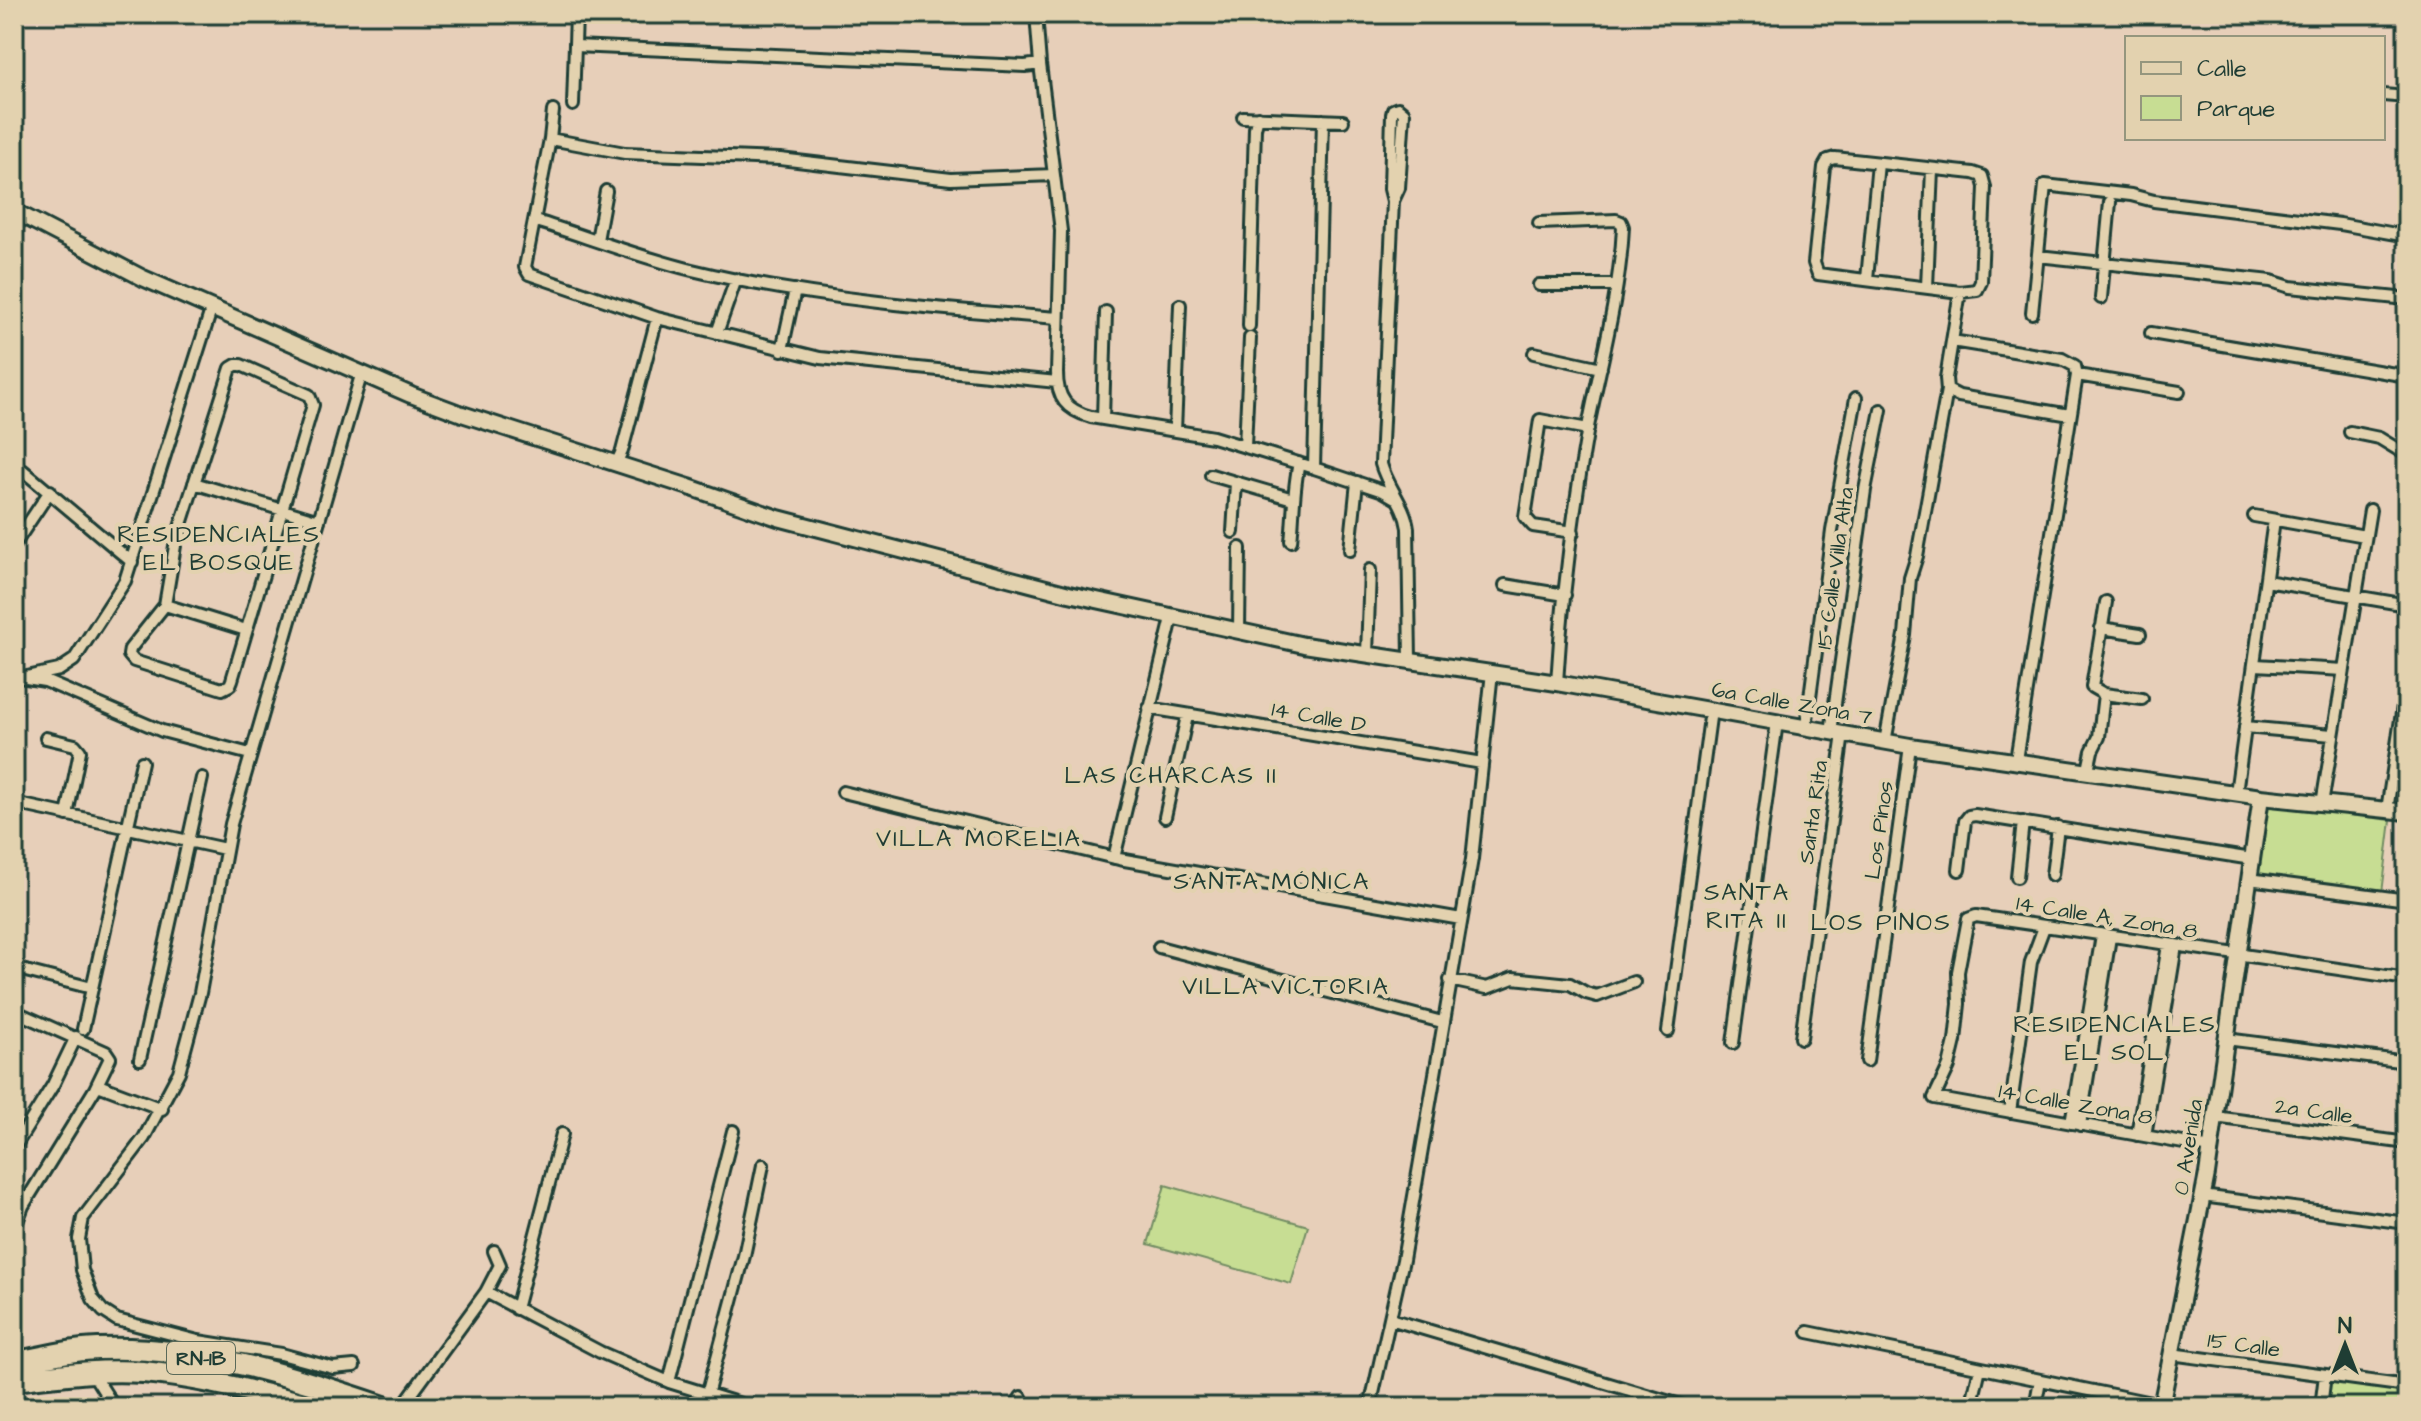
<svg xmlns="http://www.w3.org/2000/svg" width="2421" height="1421" font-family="'Architects Daughter',sans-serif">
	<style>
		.green { fill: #c7dd93; stroke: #738d64; stroke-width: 2 }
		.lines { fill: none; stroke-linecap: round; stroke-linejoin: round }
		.street-casing { stroke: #1f3d34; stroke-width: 16 }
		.secondary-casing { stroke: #1f3d34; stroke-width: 20 }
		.highway-casing { stroke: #1f3d34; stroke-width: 26 }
		.street { stroke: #e3d2af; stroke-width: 10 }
		.secondary { stroke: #e3d2af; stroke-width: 14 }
		.highway { stroke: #e3d2af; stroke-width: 20 }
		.labels { text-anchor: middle; stroke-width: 8; stroke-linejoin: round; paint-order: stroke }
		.shield { fill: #e3d2af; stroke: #5a6a59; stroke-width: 2 }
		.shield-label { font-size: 20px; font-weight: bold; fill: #1f3d34 }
		.street-label { font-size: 22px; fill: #1f3d34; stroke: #e3d2af }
		.neighbourhood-label { font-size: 24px; letter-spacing: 2px; fill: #1f3d34; stroke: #e3d2af }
	</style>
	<rect width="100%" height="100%" fill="#e7cfb9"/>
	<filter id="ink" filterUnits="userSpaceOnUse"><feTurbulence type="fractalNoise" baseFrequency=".0125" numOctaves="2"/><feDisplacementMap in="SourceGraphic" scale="16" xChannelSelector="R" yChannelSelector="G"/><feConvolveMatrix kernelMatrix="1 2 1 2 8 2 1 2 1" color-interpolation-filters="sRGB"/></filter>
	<g filter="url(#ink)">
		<path class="green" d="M2265,804L2391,820L2382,893L2255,877Z
			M1165,1185L1308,1226L1291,1284L1148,1244Z
			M2329,1378L2407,1390V1407H2324Z"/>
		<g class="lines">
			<g class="street-casing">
				<path id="street" d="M1036,14L1040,64L1061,231L1057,373C1057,398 1066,410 1091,417L1213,437L1314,468L1383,491L1395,498
					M575,46L1025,66L1040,64
					M2383,95L2407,97
					M573,105L576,14
					M553,111L550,139L525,267L529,274L657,318L820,358L1057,382
					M1243,117L1343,121
					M550,139L625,153L780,159L951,179L1054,175
					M1835,158L1973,173L1982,176L1985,187L1981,282L1977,290L1960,292L1818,274L1814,263L1824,167L1828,160Z
					M1393,201L1399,188L1404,113L1398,108L1393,110L1392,114L1390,189L1393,201L1381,464C1387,486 1405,505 1408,528L1410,660
					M536,221C587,237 639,257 692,270C812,299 936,309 1058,318
					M1539,223L1616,220L1621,222L1623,227C1620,294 1601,361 1588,427C1573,511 1562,598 1557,683
					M597,240L606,191
					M2038,256L2271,281L2290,287L2407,299
					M1867,279L1878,163
					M1539,285H1615
					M1927,287L1932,169
					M2101,298L2110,202
					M2032,313L2045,185L2131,195L2154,201L2340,224L2407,236
					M1249,326L1255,128L1258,117
					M717,333L736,279
					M2151,333L2407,376
					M1952,341L2062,359L2075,366L2077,375L2016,760
					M782,350L795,290
					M1534,353L1601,368
					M236,365H241L309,395L313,405L232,680L230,685L222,689L134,661L129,655L130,649L165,605L176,540L231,368Z
					M2077,375L2179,392
					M1947,390L1959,396L2070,415
					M1103,419L1106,312
					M1175,431L1180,305
					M2350,432L2379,438L2407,455
					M1245,446L1250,338
					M14,463L132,562
					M616,464L622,451L657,318
					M1314,468L1323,120
					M1211,475L1293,499
					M194,483L319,521
					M2254,516L2365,536
					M1233,532L1236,483
					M1573,532L1533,526L1525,517L1540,420L1588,429
					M1291,541C1294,514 1293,489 1299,463
					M14,545L50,491
					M1350,550L1357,482
					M2266,581L2407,605
					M1505,585L1565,595
					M2106,602L2092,687L2104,694L2142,699
					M165,605L246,630
					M2101,628L2140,634
					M1239,631L1240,548
					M1367,654L1370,570
					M2255,665L2344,670
					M14,676L45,681L162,731L250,754
					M27,677L59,670L74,660L125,581L212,307
					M1149,708L1482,763
					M1806,727L1832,531L1856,398
					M2245,727L2332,735
					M1831,732L1865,490L1881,410
					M46,738L75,745L80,751L67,815
					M1885,742L1905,635L1910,578L1917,556L1947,390L1946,378L1960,292
					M2088,770L2092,751L2099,737L2104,694
					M843,792L1119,859L1461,919
					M2236,793L2274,520
					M14,803L225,849
					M2322,804L2370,510
					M2387,810L2407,680
					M1165,817L1187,716
					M1114,858L1172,618
					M1959,870L1965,821L1969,816L1975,815L2252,859
					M2052,875L2058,827
					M2017,877L2023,822
					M2249,879L2407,900
					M1159,947L1442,1022
					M14,968L92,988
					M1450,980L1487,988L1513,978L1570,984L1586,993L1597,996L1634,982
					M14,1011L106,1052L110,1058L95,1089L23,1206L14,1230
					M83,1029L142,762
					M1668,1031L1711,710
					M1801,1038L1843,734
					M2226,1039L2407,1062
					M1733,1043L1777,722
					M140,1059L202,778
					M1867,1061L1910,746
					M98,1085L162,1109
					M2010,1112L2031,962L2044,927
					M2215,1117L2407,1143
					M2071,1123L2102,935
					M2080,1125L2110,937
					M2137,1135L2168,945
					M2145,1136L2176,946
					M14,1148L53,1085L76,1037
					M2211,1148L1934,1098L1949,1066L1955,1041L1959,1004L1958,972L1968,919L1976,916L2407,979
					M2202,1196L2407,1223
					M486,1292L600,1352L669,1382L750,1407
					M516,1309L562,1134
					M1390,1319L1687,1407
					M1808,1332L2161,1405
					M2171,1354L2407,1386
					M354,1366L333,1368L281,1354L198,1341L117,1320L103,1311L93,1299L82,1270L79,1239L83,1218L144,1138L179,1072L200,993L231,824L362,372
					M92,1372L114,1407
					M669,1382L733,1131
					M707,1395L744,1256L763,1165
					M402,1407L486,1292L500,1265L494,1251
					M1015,1407L1021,1397
					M1370,1407L1403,1260L1472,859L1492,672
					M1971,1407L1980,1368
					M2035,1407L2040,1380
					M2321,1407L2325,1375"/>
			</g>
			<g class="secondary-casing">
				<path id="secondary" d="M14,211L143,278L411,395L462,414L689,487L778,518L1069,594L1304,645L1557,683L1910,746L2261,797L2407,812
					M2161,1407L2207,1174L2261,797"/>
			</g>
			<g class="highway-casing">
				<path id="highway" d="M14,1363C42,1357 70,1350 98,1349C195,1345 293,1376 384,1407
					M14,1380C57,1375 100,1369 143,1372C202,1377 261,1394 318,1407"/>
			</g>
			<use href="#street" class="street"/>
			<use href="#secondary" class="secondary"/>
			<use href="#highway" class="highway"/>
		</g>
	</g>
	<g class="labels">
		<rect class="shield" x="167" y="1342" width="68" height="32" rx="6"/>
		<g class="shield-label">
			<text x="201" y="1365">RN-1B</text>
		</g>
		<g class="street-label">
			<text transform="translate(1834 568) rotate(-82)" y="8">15 Calle Villa Alta</text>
			<text transform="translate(1792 702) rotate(10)" y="8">6a Calle Zona 7</text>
			<text transform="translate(1319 716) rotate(10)" y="8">14 Calle D</text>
			<text transform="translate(1812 812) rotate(-82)" y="8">Santa Rita</text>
			<text transform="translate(1878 830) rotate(-82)" y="8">Los Pinos</text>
			<text transform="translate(2107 916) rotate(9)" y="8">14 Calle A, Zona 8</text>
			<text transform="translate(2076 1103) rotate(10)" y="8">14 Calle Zona 8</text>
			<text transform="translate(2314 1110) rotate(8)" y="8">2a Calle</text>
			<text transform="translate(2187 1147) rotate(-81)" y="8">0 Avenida</text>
			<text transform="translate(2244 1344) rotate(8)" y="8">15 Calle</text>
		</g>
		<g class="neighbourhood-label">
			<text x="219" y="542">RESIDENCIALES<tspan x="219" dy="28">EL BOSQUE</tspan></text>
			<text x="1171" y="783">LAS CHARCAS II</text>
			<text x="979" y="846">VILLA MORELIA</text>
			<text x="1272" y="889">SANTA MÓNICA</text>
			<text x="1747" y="900">SANTA<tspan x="1747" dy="28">RITA II</tspan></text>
			<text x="1881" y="930">LOS PINOS</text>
			<text x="1286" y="994">VILLA VICTORIA</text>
			<text x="2115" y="1032">RESIDENCIALES<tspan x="2115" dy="28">EL SOL</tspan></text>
		</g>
	</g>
	<rect width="2421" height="1421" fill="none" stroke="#e3d2af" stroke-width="48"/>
	<rect x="24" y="24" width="2373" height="1373" fill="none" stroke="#1f3d34" stroke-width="3" filter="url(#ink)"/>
	<rect x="2125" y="36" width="260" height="104" fill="#e3d2af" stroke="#95967e" stroke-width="2"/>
	<rect x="2141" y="62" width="40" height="12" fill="#e3d2af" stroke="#95967e" stroke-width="2"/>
	<text x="2197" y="76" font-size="24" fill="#1f3d34">Calle</text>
	<rect x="2141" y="96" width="40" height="24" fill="#c7dd93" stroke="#95967e" stroke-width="2"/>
	<text x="2197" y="116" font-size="24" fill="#1f3d34">Parque</text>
	<g transform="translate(2345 1345)" stroke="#e3d2af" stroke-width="6" paint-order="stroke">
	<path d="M0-6L14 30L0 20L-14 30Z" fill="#1f3d34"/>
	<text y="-12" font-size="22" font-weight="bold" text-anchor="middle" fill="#1f3d34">N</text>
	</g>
</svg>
